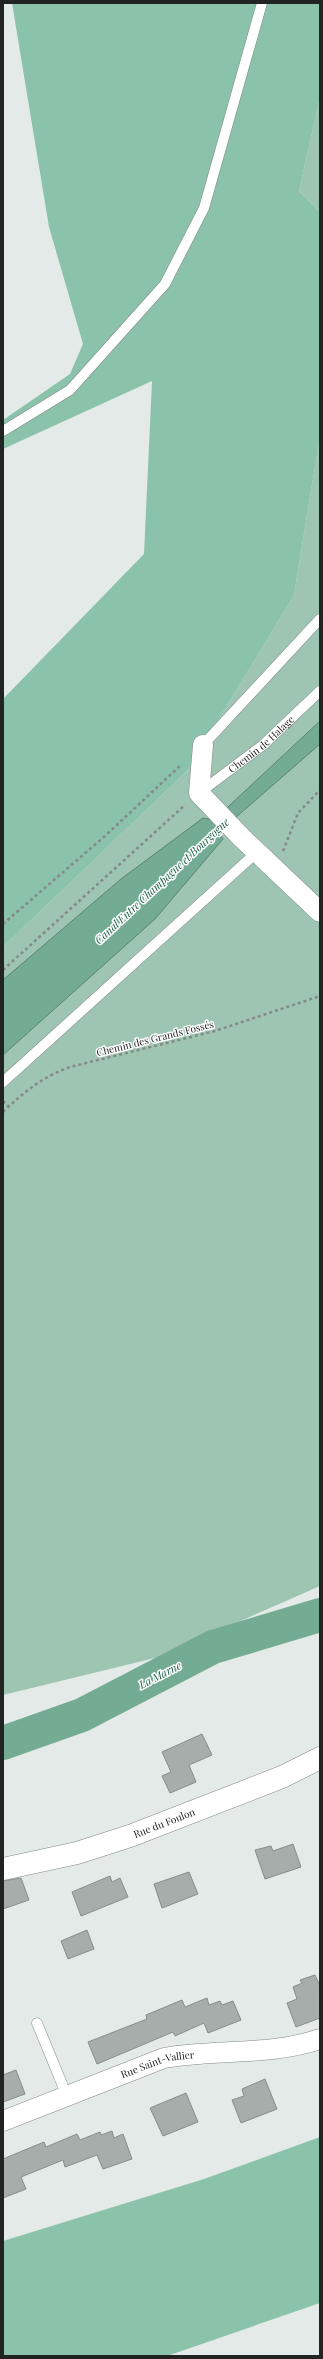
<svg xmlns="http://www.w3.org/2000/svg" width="323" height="2359" font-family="'Playfair Display',serif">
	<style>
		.green { fill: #9dc5b2 }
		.forest { fill: #8ac3aa }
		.water { fill: #74ac93; stroke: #5b8371 }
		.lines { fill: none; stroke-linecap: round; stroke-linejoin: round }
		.river { stroke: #74ac93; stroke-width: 34 }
		.building { fill: #a6adaa; stroke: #878d8a }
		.lane-casing { stroke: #828985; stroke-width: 11 }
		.street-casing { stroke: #828985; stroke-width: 21 }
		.secondary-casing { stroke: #828985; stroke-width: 23 }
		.path { stroke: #858987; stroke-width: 2.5; stroke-dasharray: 3 3; stroke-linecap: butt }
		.lane { stroke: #fff; stroke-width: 10 }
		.street { stroke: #fff; stroke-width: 20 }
		.secondary { stroke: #fff; stroke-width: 22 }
		.labels { text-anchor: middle; stroke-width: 3; stroke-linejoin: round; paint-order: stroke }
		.street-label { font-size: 10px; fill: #222423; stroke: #fff }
		.water-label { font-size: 11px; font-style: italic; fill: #1b6047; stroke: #fff }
	</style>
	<rect width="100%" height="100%" fill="#e4eae7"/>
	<path class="green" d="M320,97V212L299,191Z
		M320,436V1586L159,1657L3,1695V947L188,770L294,595Z"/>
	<path class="forest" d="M12,3H320V97L299,191L320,212V436L294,595L188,770L3,947V699L144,554L152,381L3,449V420L70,374L83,344L49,227Z
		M320,2137V2303L167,2356H3V2241L204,2179Z"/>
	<path class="water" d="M320,721V744L219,832L223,839L155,919L3,1055V980L121,879L203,818L214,820Z"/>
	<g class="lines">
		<path class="river" d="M3,1743L82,1715L213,1647L320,1615"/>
	</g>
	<path class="building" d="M202,1734L212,1755L189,1765L196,1782L170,1793L162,1776L171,1772L162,1752Z
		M293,1844L301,1867L265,1879L255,1850L271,1846L273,1851Z
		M189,1872L198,1894L162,1908L154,1884Z
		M110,1876L112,1882L120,1878L128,1897L81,1916L72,1892Z
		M21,1878L29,1900L3,1909V1881Z
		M87,1930L94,1949L68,1959L61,1941Z
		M315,1975L320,1986V2018L296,2027L287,2003L297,1999L293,1987L302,1983L300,1980Z
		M207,1998L209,2005L220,2001L222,2005L233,2001L241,2020L208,2033L204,2023L175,2036L173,2032L97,2064L88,2042L147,2019L146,2015L182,2000L185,2007Z
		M16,2070L25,2094L3,2102V2075Z
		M265,2079L277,2109L241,2123L232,2100L244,2096L242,2089Z
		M186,2093L198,2122L163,2136L150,2108Z
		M112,2131L114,2138L123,2134L132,2159L103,2169L97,2155L65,2167L63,2160L21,2177L26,2189L3,2198V2159L44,2142L46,2147L77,2134L80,2140L100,2132L101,2135Z"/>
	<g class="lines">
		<g class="lane-casing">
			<g id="lane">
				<path d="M3,431L70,390L165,284L204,208L262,3"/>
				<path d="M203,745L320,619"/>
				<path id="s1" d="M199,793L263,745L320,691"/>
				<path d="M3,1082L257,852"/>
				<path d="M37,2023L67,2096"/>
			</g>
		</g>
		<g class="street-casing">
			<g id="street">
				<path d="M203,745L199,793L242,838L320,912"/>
				<path id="s2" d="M3,2121L164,2058C215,2049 271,2056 320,2039"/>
			</g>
		</g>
		<g class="secondary-casing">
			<g id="secondary">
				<path id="s3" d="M3,1869L77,1853L130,1836L282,1777L320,1758"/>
			</g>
		</g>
		<path class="path" d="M283,851L298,813L320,790
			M3,924L105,836L182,764
			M3,970L185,805
			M3,1101L9,1107
			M3,1112C24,1092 42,1077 70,1067L215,1031L320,996"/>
		<use href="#lane" class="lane"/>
		<use href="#street" class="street"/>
		<use href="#secondary" class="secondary"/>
	</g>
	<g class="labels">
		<g class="street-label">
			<text dy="4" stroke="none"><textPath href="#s1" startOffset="79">Chemin de Halage</textPath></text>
			<text transform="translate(155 1038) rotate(-14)" y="4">Chemin des Grands Fossés</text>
			<text dy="4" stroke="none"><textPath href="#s3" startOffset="168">Rue du Foulon</textPath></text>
			<text dy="4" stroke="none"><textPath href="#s2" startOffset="165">Rue Saint-Vallier</textPath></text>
		</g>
		<g class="water-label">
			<text transform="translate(162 881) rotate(-43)" y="4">Canal Entre Champagne et Bourgogne</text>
			<text transform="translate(160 1675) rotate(-27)" y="4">La Marne</text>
		</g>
	</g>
	<rect width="323" height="2359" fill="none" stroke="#222423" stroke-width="8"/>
</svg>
